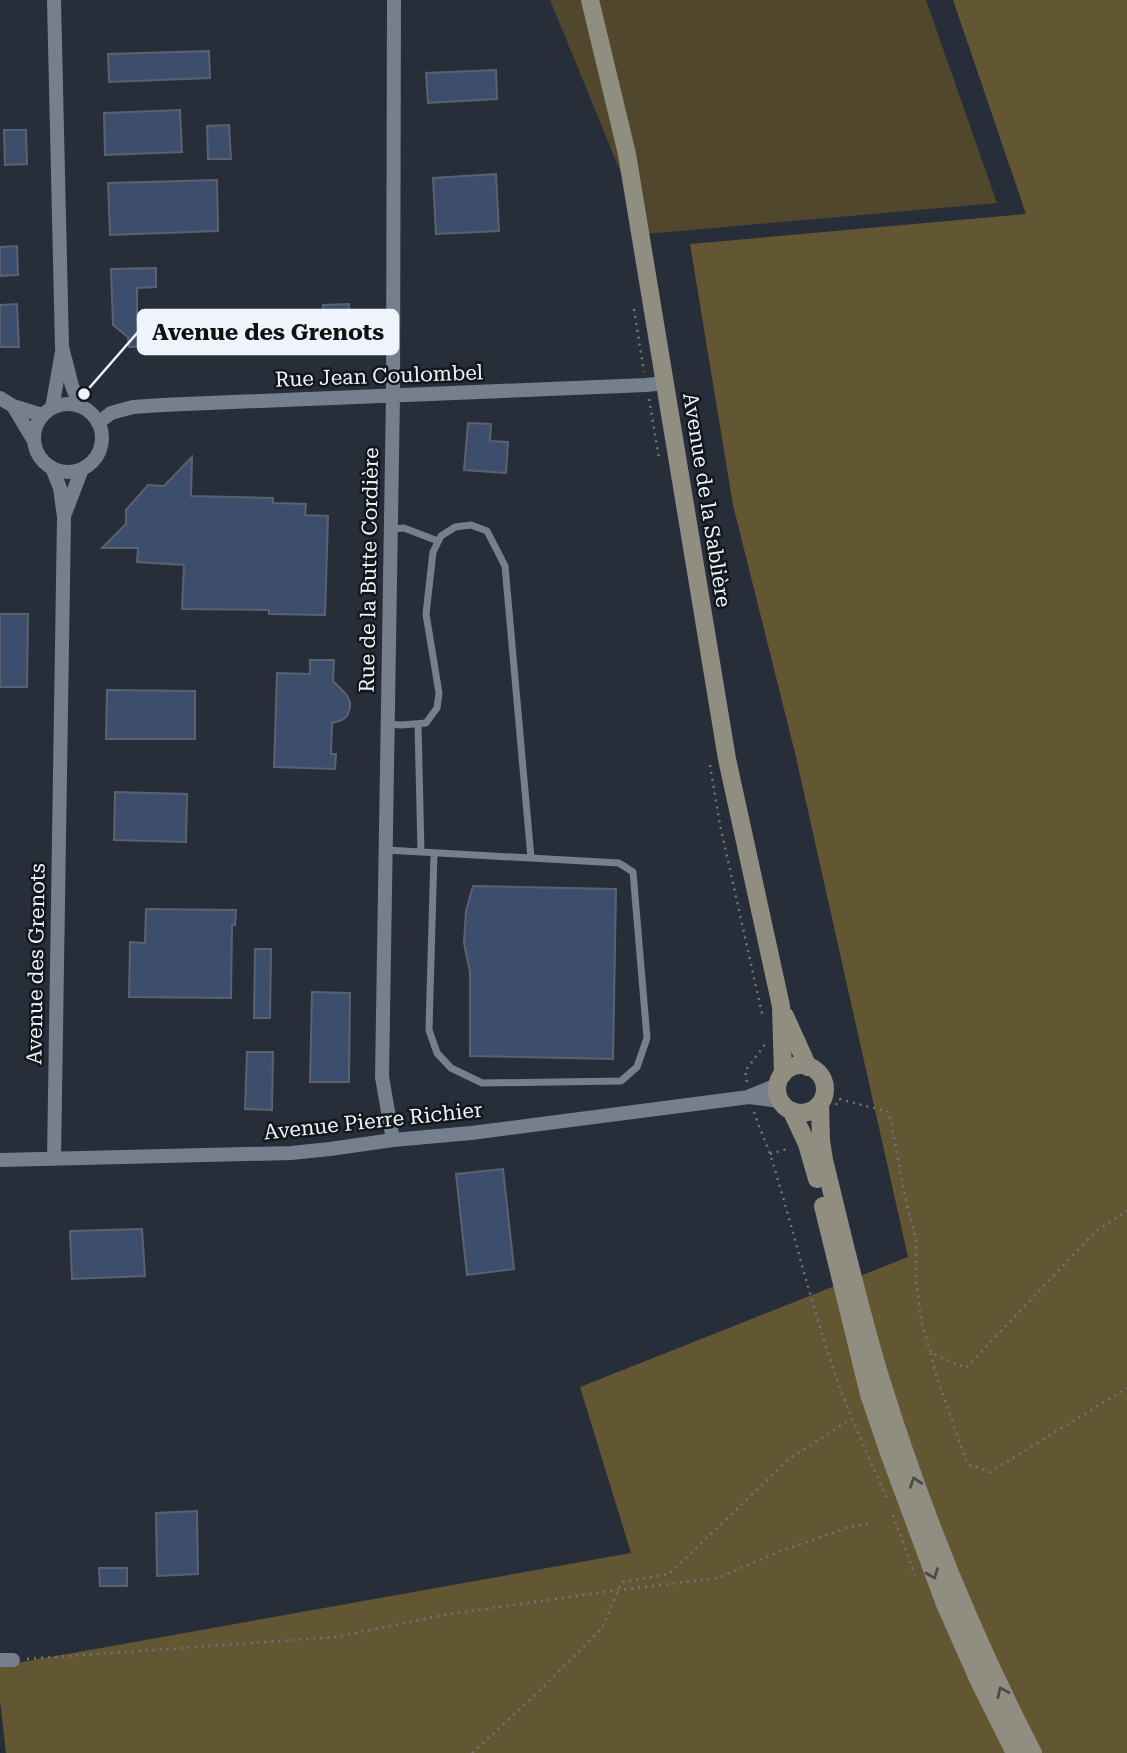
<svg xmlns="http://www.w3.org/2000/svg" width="1127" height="1753" font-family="'Roboto Serif',serif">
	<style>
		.green { fill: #50472c }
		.forest { fill: #635632 }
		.building { fill: #3d4e6c; stroke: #5a6270; stroke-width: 2 }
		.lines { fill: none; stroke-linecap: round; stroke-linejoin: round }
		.path { stroke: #6f7680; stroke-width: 2.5; stroke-dasharray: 2 5; stroke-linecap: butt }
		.service { stroke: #767f8d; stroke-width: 7 }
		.minor { stroke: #767f8d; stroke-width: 14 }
		.secondary { stroke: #908e80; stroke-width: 18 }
		.oneway { stroke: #4b4c48 }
		.labels { text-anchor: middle; stroke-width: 5; stroke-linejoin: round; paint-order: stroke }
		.street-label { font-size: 21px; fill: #eff4fc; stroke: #13161b }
		.leader { fill: none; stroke: #eff4fc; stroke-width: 2.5 }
		.callout-dot { fill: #eff4fc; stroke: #13161b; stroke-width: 2.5 }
		.callout { fill: #eff4fc; stroke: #eff4fc; stroke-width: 2.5 }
		.callout-label { font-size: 23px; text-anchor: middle; font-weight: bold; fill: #111 }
	</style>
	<rect width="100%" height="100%" fill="#272e3a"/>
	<path class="green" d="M550,0H926L997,203L646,234Z"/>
	<path class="forest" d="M953,0H1127V1753H6L0,1700V1666L631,1553L580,1387L908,1257L795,753L733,505L690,244L1026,214Z"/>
	<path class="building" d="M209,51L210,78L109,82L108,54Z
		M496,70L497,99L428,103L426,73Z
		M180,110L182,152L105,155L104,113Z
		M229,125L231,159H208L207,126Z
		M4,130H26L27,164L5,165Z
		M496,174L499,231L436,234L433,178Z
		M217,180L218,231L110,235L108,183Z
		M17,246L18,275L0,276V247Z
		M156,268V287L137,288V323H164V346L129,347L128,337L113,325L111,269Z
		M17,304L19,347H0V305Z
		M349,304V334L342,342H334V351L309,352V335L323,334V305Z
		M468,423L491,424L490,441L508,442L506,473L464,470Z
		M192,457L191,496L273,498V503L306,504L305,515L328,516L325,615L269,614V610L182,609L184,565L137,562L138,548H102L126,524V510L148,485L164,486Z
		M0,614H28L27,687H0Z
		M310,660H334L333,681L346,694L350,702V708L347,716L342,720L332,723L331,754H336L335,769L274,767L277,673L310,674Z
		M107,690L195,691V739H106Z
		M115,792L187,794L186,842L114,840Z
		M473,886L616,889L613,1059L470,1056V972L464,943L466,911Z
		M146,909L236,910L235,925H232L231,998L129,997L130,942L145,943Z
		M255,949H271L270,1018H254Z
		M312,992L350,993L349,1082H310Z
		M247,1052H273L272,1110L245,1109Z
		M503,1169L514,1269L467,1275L456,1174Z
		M142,1229L145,1276L72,1279L70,1231Z
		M197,1511L198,1574L157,1576L156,1513Z
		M99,1568H127V1586H100Z"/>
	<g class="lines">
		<path class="path" d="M634,309L644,372
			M649,399L659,458
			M710,765L720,825L763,1018
			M747,1082L745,1071L764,1046V1043
			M836,1105L839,1099L889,1112L906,1201L916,1240V1278L921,1321L931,1353L966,1368L1095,1232L1127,1211
			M754,1112C759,1127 766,1142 771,1157C793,1228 810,1301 834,1371C849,1415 869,1456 887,1499
			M770,1154L790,1148
			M931,1353L935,1371L967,1464L990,1472L1127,1388
			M893,1515L915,1575
			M27,1659L336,1637L444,1615L618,1590L718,1578L778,1552L846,1528L871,1523
			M472,1753L533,1697L602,1628L622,1582L669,1574L789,1459L851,1419"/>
		<path class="service" d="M391,529L404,528L438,541
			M388,724L401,725L426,723L437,708L439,693L426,614L433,552L441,536L455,527L471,525L487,531L505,566L531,858
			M418,724L421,852
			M386,850L619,863L633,872L647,1038L637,1067L621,1081L482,1083L451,1068L437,1053L429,1030L434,853"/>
		<path class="minor" d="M54,0L62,347L72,386L80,406
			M0,398L13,406L42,415
			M34 438a34 34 0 1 1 68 0a34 34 0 1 1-68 0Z
			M13,406L34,441
			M52,408L62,352
			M98,423L111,413L133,407L162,405L646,385L665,383
			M52,468L60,488L64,517L54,1159
			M64,516L82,469
			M750,1096L777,1085
			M393,1140L382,1077L393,396L394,0
			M0,1160L291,1153L330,1149L393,1140L471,1133L749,1097L780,1101
			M0,1660H13"/>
		<path class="secondary" d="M590,0L627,154L727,759L781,1006L783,1074
			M785,1016L808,1067
			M777 1089a24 24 0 1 1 48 0a24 24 0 1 1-48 0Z
			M820,1104L821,1141L824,1160C842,1233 859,1308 881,1380C921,1509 971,1633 1033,1753
			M792,1112L807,1144L817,1179
			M823,1206L869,1394L889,1453L945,1604L980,1683L1015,1753"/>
	</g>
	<defs><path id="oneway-chevron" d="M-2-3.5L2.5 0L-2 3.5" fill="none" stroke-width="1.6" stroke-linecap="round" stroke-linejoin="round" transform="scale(1.75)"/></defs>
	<g class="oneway">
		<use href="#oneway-chevron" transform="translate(915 1482) rotate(-109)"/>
		<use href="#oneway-chevron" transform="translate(933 1574) rotate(69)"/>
		<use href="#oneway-chevron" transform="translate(1002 1692) rotate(-115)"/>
	</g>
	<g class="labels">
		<g class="street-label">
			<text transform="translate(379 376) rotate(-2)" y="7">Rue Jean Coulombel</text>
			<text transform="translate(707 500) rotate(81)" y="7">Avenue de la Sablière</text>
			<text transform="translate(369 570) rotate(-89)" y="7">Rue de la Butte Cordière</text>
			<text transform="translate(36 964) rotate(-89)" y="7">Avenue des Grenots</text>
			<text transform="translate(373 1121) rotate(-6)" y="7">Avenue Pierre Richier</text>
		</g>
	</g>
	<path class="leader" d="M84 394L138 332"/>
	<circle class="callout-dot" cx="84" cy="394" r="7"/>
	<rect class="callout" x="138" y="310" width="260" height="44" rx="7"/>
	<g class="callout-label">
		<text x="268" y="340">Avenue des Grenots</text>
	</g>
</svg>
